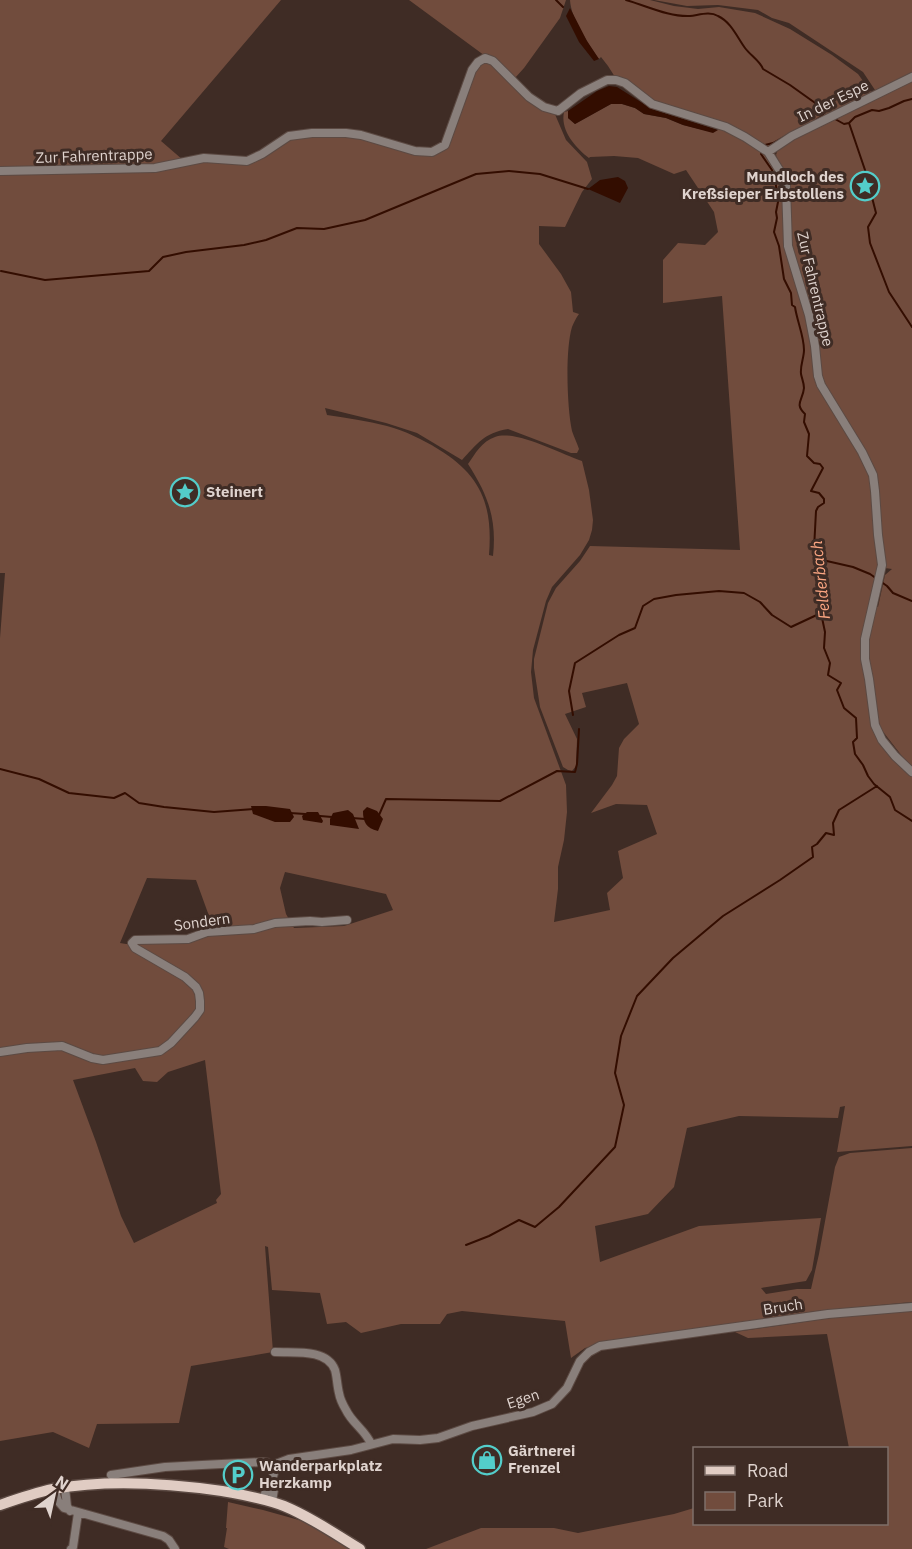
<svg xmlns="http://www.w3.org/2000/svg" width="912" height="1549" font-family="'IBM Plex Sans',sans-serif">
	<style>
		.green { fill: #714c3d; fill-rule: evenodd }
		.water { fill: #330d00 }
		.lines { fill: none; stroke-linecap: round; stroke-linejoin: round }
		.stream { stroke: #330d00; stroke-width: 2 }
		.minor-casing { stroke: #5c4a43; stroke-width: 10 }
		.major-casing { stroke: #5c4a43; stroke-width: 13 }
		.minor { stroke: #897f7b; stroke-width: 8 }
		.major { stroke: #e0ccc3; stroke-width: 10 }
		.labels { text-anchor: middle; stroke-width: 6; stroke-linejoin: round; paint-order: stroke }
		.street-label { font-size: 15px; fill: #dfd3ce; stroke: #3f2c25 }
		.poi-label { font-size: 15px; font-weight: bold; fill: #dfd3ce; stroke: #3f2c25; text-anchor: start }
		.water-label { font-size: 16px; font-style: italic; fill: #fda783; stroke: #3f2c25 }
	</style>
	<rect width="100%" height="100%" fill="#3f2c25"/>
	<path class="green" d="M0,0H281L161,141L183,160L154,167L0,170Z
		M409,0H566L560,18L524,68L515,78Z
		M570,0H650L674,6L698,9L719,7L755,13L790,29L832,55L858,74L871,92L863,99L770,148H766L740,133L663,107L615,77L608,66L601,57L599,59C588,43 571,19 570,0Z
		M654,0H912V769L874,720L871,721L884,748L912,775V1146L837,1152L845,1106L840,1107L838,1118L739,1116L687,1128L674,1187L648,1214L595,1226L600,1262L699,1226L821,1218L812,1270L806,1281L761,1288L766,1294L797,1289H811L819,1254L835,1167L839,1157L850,1153L912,1148V1302L816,1311L673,1333L620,1339L585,1348L571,1358L565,1321L462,1311L447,1314L440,1324H401L361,1333L346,1322L327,1324L320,1293L272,1290L268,1247L265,1246L273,1352L191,1366L179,1423L97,1424L89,1448L53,1432L0,1441V1053H4V1051H0V638L5,573H0V174L159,170L197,161H208L246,163L260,158L288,140L311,135L347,136L363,138L417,154L433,153L447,146L474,72C479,64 482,61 492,64C511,81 529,104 554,112L566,140L587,162L592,179L582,192L565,227L539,226V244L561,274L571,292L573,312L579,314C576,318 574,322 572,327C565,350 567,408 572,431C574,437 577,443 579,449L577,453H571L508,429C484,433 477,444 462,460L417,433L386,423L325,408L327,415C347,418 367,421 387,426C405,431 422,439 438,449C481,475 493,505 489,555L493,556C497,519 488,495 468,464C475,454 482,441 495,437C515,429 560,454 582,461L589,490L593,520L592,530L589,540L580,555L552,587L546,601L533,650L531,672L534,698L566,785L567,812L564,840L558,867V889L554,922L610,910L607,893L623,878L618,851L657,834L647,805L616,804L591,813L612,785L617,776L619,748L624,739L639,724L627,683L582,693L586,707L565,714L577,739L576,766L572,771L568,770L563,767L540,707L534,668V659L548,603L556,588L580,561L590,546L740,550L722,296L663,303V260L678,243L705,245L718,232L714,212L686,170L674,174L638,158L614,156L590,157L589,158C576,148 560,131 564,112L568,111V118L575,124L611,104H622L635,108L644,114L666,118L683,125L712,132L722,128L745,140L767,156L780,176L783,184L784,195L785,236L788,256L808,315L814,368L817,382L862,459L873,483L876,474L827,394L820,378L812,323L806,301L792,257L788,236L786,178L776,155L778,149L799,137L850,109L871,100L875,90L863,72L789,23L772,18L758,10L718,5L687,6ZM878,541L885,568L892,569L885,575L878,607L872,604L880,565ZM285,872L386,894L393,910L344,926L294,928L286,914L280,888ZM147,878L196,880L213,927L205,935L189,941L126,944L120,943ZM205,1060L221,1194L216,1200L217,1203L134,1243L121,1216L96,1142L73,1080L135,1068L143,1081L157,1082L168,1072Z
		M912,1311V1549H426L481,1528H554L578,1533L674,1514L694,1508V1524H886V1448H849L827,1334L748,1338L735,1332L852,1315Z
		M228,1502L263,1510L306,1522L353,1549H229L224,1547L227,1528H226Z"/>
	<path class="water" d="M570,8L587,41L599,59L594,61L579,42L566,16Z
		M609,86L617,87L652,109L718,130L713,133L683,125L666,118L644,114L635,108L622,104H611L575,124L568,118V111L597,91Z
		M618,177L625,181L628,188L620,203L588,189L600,180Z
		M251,806H266L290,809L294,817L290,822H275L253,814Z
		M367,807L377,811L383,819L378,831C366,828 363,822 363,811Z
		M348,810L353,814L359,829L330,825V819L333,813Z
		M307,812H318L323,821L322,823L303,820L302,816Z"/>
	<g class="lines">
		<path class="stream" d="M556,0L563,7
			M626,0C647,6 669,17 690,16C699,15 710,11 718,16C731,22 737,37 745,48C750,55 760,61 763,69L790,85L825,110L822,116L811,123
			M835,119L844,124L849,123L855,117L872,110L879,111L889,108L904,101L912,99
			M849,123L865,170L876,213L868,227L870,243L889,292L912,327
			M765,145L773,143L789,134
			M761,154L772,170L775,178L778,202L776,212L777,218L774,232L779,246L784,279L791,293L792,305L795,307C797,321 804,336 804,350C804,358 800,365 801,374C802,379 804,383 804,388C803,400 794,404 805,414L804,422L809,434L807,456L814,463L820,464L823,468L811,491L819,493L824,499V503L818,507L816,511L814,549L819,560L820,568L822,599L821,613L825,632L824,648L830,663L828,675L841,683L837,690L844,708L856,718L857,738L853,742L855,754L863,765L868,776L874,784L890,797L895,810L912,821
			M1,271L45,280L149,271L163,257L186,252L244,245L266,240L297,228L324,229L365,220L476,174L509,171L540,174L588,189
			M818,559L853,567L870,574L887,586L893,593L912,601
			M573,715L569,691L575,663L619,635L635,628L643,606L654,599L676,595L719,591L744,593L760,602L772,615L791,627L821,613
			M0,769L39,779L69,793L114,798L125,793L139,803L164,807L214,812L254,809
			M290,813L305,814
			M379,815L386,799L500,801L557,771L575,772L577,764L579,729
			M320,816L332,817
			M352,818L365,819
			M466,1245L489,1236L519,1220L535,1227L559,1207L615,1147L624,1105L615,1073L621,1036L637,996L673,958L723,916L780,880L813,857L812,847L817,844L826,833L834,835L833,823L839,810L877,786"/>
		<g class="minor-casing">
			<path id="minor" d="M768,152L792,136L912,77
				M0,171L155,168L204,158L247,161L262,154L289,136L312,133H346L361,135L415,151L432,152L445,145L472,70L478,62L485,58L493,61L529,97L544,107L558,111L581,93L607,80H616L625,83L652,104L726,127L745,137L768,152L783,176L786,186L788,246L809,315L815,346L818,376L821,385L862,452L873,475L875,491L878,535L882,565L865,639V659L869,679L875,725L882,740L895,756L912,772
				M0,1052L27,1048L62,1046L92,1058L103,1060L160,1051L171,1043L195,1017L200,1010V1001L199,993L196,987L185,977L135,948L132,943L135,940L188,939L207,932L254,929L275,923L310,921L322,922L347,920
				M275,1352C293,1353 327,1348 335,1370C337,1377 337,1385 339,1393C340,1399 343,1405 346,1410C352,1423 366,1431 371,1444
				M111,1475L165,1467L202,1465L263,1462L276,1464L289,1459L351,1450L393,1439L420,1440L438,1438L472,1426L533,1412L552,1404L567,1388L580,1361L589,1352L600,1346L828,1314L912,1307
				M65,1488L67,1506L70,1511
				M54,1489L58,1501L64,1508L163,1536L169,1540L175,1549
				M263,1499L270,1481L273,1477
				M272,1502L275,1483L273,1477L276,1464
				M71,1549L73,1547L78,1513"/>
		</g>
		<g class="major-casing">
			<path id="major" d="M0,1505C17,1499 34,1493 53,1489C108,1479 167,1483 222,1491C243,1495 264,1498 284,1506C311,1517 335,1534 360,1549"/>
		</g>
		<use href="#minor" class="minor"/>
		<use href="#major" class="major"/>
	</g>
	<defs>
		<g id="sight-ring" transform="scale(1.5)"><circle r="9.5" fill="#3f2c25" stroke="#53cdca" stroke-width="1.5"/><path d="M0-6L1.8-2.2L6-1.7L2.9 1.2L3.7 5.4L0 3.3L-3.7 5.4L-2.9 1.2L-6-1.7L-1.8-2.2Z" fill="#53cdca"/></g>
		<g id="shop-ring" transform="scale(1.5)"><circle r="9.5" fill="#3f2c25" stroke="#53cdca" stroke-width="1.5"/><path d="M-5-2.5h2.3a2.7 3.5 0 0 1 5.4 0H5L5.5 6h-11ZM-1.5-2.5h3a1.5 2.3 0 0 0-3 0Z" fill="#53cdca"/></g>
		<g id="parking-ring" transform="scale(1.5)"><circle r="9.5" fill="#3f2c25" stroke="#53cdca" stroke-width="1.5"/><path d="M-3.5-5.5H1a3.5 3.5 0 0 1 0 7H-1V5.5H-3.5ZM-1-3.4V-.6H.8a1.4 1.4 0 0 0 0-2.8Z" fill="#53cdca"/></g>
	</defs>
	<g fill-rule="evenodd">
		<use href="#sight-ring" x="865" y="186"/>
		<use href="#sight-ring" x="185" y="492"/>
		<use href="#shop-ring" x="487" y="1460"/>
		<use href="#parking-ring" x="238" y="1475"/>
	</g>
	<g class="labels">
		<g class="street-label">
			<text transform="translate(833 101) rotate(-26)" y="5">In der Espe</text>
			<text transform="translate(94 156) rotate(-2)" y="5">Zur Fahrentrappe</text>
			<text transform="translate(815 289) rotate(77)" y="5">Zur Fahrentrappe</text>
			<text transform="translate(202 922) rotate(-8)" y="5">Sondern</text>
			<text transform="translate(783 1307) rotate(-9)" y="5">Bruch</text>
			<text transform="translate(523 1399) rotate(-18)" y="5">Egen</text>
		</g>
		<g class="poi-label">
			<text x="844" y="182" text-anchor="end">Mundloch des<tspan x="844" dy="17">Kreßsieper Erbstollens</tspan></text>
			<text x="206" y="497">Steinert</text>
			<text x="508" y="1456">Gärtnerei<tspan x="508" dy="17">Frenzel</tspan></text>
			<text x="259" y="1471">Wanderparkplatz<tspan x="259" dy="17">Herzkamp</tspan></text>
		</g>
		<g class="water-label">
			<text transform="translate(820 580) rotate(-96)" y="6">Felderbach</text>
		</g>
	</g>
	<rect x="693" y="1447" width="195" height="78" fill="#3f2c25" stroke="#7f6f69" stroke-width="1.5"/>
	<rect x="705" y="1466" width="30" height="9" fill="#e0ccc3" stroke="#7f6f69" stroke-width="1.5"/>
	<text x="747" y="1477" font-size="18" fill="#dfd3ce">Road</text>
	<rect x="705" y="1492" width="30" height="18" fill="#714c3d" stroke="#7f6f69" stroke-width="1.5"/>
	<text x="747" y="1507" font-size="18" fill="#dfd3ce">Park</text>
	<g transform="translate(54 1495) rotate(33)" stroke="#3f2c25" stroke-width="4.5" paint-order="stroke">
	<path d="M0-4.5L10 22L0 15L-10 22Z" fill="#dfd3ce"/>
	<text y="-9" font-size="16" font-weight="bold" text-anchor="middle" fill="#dfd3ce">N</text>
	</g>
</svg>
